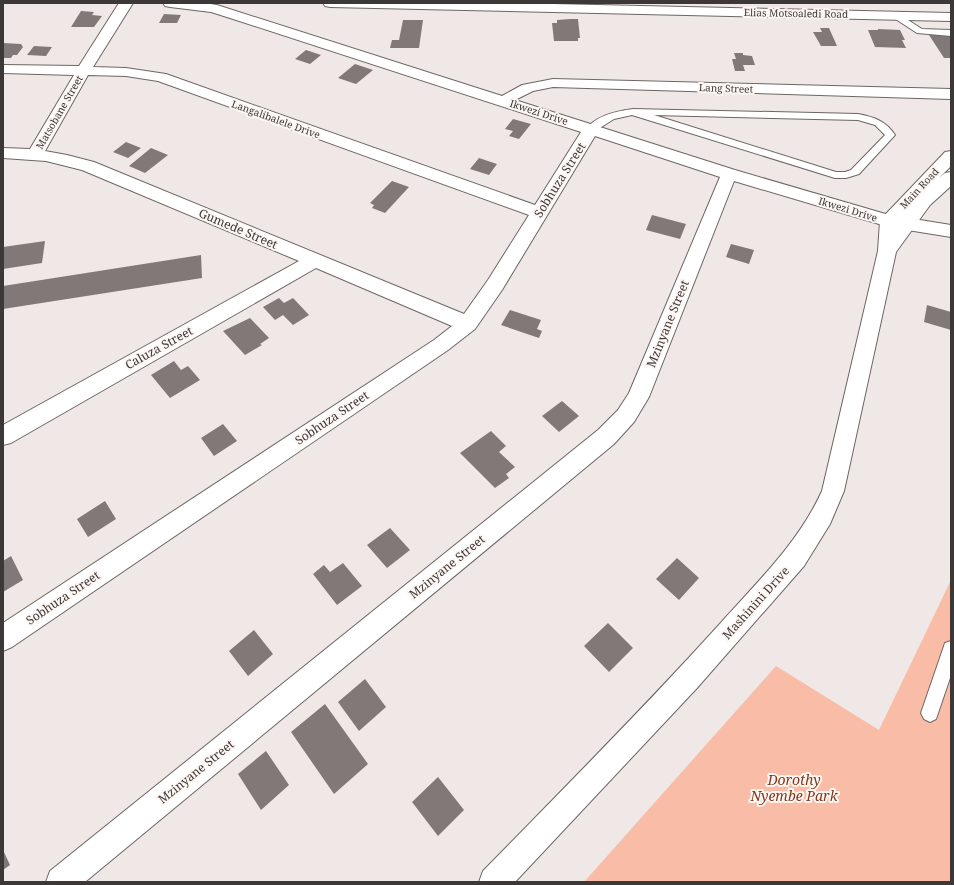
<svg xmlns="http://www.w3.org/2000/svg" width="954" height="885" font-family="'Noto Serif',serif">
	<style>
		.green { fill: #f9bca7 }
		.building { fill: #807977 }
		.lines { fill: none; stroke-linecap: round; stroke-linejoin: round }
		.lane-casing { stroke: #6d6663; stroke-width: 2 }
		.street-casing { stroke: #6d6663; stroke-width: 2 }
		.secondary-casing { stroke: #6d6663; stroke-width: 2 }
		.lane { fill: #fff; fill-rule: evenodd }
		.street { fill: #fff; fill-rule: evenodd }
		.secondary { fill: #fff; fill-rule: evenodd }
		.labels { text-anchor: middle; stroke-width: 4; stroke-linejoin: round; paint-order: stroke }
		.far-street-label { font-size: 10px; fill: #3b3837; stroke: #fef6f3 }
		.street-label { font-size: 12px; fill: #3b3837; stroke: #fef6f3 }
		.near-park-label { font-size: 14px; font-style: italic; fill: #80371b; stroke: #fef6f3 }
	</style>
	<rect width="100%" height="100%" fill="#f0e8e6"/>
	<path class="green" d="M951,580V882H584L776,666L879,730Z"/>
	<path class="building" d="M81,11L94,12L92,15L102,16L94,27H71Z
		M164,14L181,15L177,23H159Z
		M570,19H578L580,38H578V41H554L552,23H557V20Z
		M403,20H423L419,48H390L392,40H399Z
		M820,28H829L837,46H821L813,32H822Z
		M878,29L900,30L905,40H902L906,48L875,47L868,30H878Z
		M929,35H951V58H944Z
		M3,43L21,44L23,47L17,55H13L11,58H3Z
		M34,46L52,47L46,56L27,55Z
		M306,50L321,55L310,64L295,59Z
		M734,53H743V55L752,56L755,65H743L745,71H735L732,59H736Z
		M355,64L373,70L356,84L338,78Z
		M513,119L531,124L519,139L509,136L513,131L505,129Z
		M126,142L141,148L128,158L113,152Z
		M151,148L168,155L145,173L129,166Z
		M479,158L497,164L489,175L470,169Z
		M392,181L409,187L385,213L372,208L374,205L370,203Z
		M652,215L686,224L680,239L646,230Z
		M45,241L42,263L3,269V247Z
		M731,244L754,250L749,264L726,257Z
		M201,255L202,278L3,309V286Z
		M279,298L284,303L293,298L309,315L293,325L283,315L275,320L263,307Z
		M927,305L951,312V330L924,322Z
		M510,310L541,320L537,329L542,331L539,338L501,325Z
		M250,318L269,338L260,344L262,345L245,355L223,331Z
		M174,361L181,370L188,366L200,380L170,398L151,375Z
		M562,401L579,416L559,432L542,416Z
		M223,424L237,441L214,456L201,438Z
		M491,431L506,446L499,452L515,467L506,474L509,478L495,488L460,453Z
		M105,501L116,519L88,537L77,519Z
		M390,528L410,550L387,568L367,545Z
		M11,556L23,580L3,592V561Z
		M677,558L699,578L679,600L656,579Z
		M343,563L362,586L337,605L313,574L324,565L330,572Z
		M608,623L633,648L609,672L584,646Z
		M254,630L273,654L248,676L229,651Z
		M365,679L386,707L359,731L338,702Z
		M325,704L368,764L334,794L291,732Z
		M266,751L289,785L261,810L238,774Z
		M438,777L464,810L438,836L412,802Z
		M3,850L10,865L3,870Z"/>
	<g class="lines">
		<g class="lane-casing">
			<path id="lane" d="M897,13L922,29L951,30V36L917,33L894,18L893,16Z
				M633,109L858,114C874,117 886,121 895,135L859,174L846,178H835L632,115L614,119L595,131L591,132L586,129C597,115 617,111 633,109ZM654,115L858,120L875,125L885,135L851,170L845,172H836Z
				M951,641V675L936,719L930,722L924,719L921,713L943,649L945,643Z"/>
		</g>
		<g class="street-casing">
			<path id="street" d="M119,3H133L93,67L126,68L166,74L535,205L581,132L230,18L211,12L170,7L165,6L163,3H204L217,5L502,96L522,85L553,79L951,89V99L553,87L533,91L515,100L735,170L889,215L951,225V237L889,227L734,181L649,397L634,422L614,444L85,882H46L50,871L598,430L618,410L629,393L720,177L595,136L502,290L475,329L448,350L12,647L3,651V623L434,340L452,326L316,268L11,443L3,445V425L299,261L82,170L46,161L3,158V148L30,149L74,75L3,73V65L79,66ZM88,75L126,76L158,81L529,215L488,280L464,314L94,162L67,155L45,151Z"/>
		</g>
		<g class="secondary-casing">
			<path id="secondary" d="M323,3H507L951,13V21L330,7L325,6Z
				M951,151V166L939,178L945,173L951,172V186L930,205L896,252L844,491L830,524L804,566L697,688L515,882H479L483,871C562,790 642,710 717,627C755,584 798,544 822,491L878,251L880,221L883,217L945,152Z"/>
		</g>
		<use href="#lane" class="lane"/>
		<use href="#street" class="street"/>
		<use href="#secondary" class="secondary"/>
	</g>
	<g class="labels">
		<g class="far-street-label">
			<text transform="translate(796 13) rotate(1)" y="4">Elias Motsoaledi Road</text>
			<text transform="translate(726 88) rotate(2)" y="4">Lang Street</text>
			<text transform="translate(59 112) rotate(-60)" y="4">Matsobane Street</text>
			<text transform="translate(539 112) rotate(18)" y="4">Ikwezi Drive</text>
			<text transform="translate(276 119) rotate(20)" y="4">Langalibalele Drive</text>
			<text transform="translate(919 188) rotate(-47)" y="4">Main Road</text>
			<text transform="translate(848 209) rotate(17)" y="4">Ikwezi Drive</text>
		</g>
		<g class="street-label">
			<text transform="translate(560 180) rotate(-58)" y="4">Sobhuza Street</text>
			<text transform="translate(238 229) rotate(23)" y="4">Gumede Street</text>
			<text transform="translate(668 324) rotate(-68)" y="4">Mzinyane Street</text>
			<text transform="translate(159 348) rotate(-29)" y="4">Caluza Street</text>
			<text transform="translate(332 418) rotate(-34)" y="4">Sobhuza Street</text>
			<text transform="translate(447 567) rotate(-39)" y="4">Mzinyane Street</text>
			<text transform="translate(63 598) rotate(-34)" y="4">Sobhuza Street</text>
			<text transform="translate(756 603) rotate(-48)" y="4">Mashinini Drive</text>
			<text transform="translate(196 772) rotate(-39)" y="4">Mzinyane Street</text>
		</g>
		<g class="near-park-label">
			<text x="794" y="785">Dorothy<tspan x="794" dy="16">Nyembe Park</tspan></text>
		</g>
	</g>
	<rect width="954" height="885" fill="none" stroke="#3b3837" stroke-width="8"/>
</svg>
